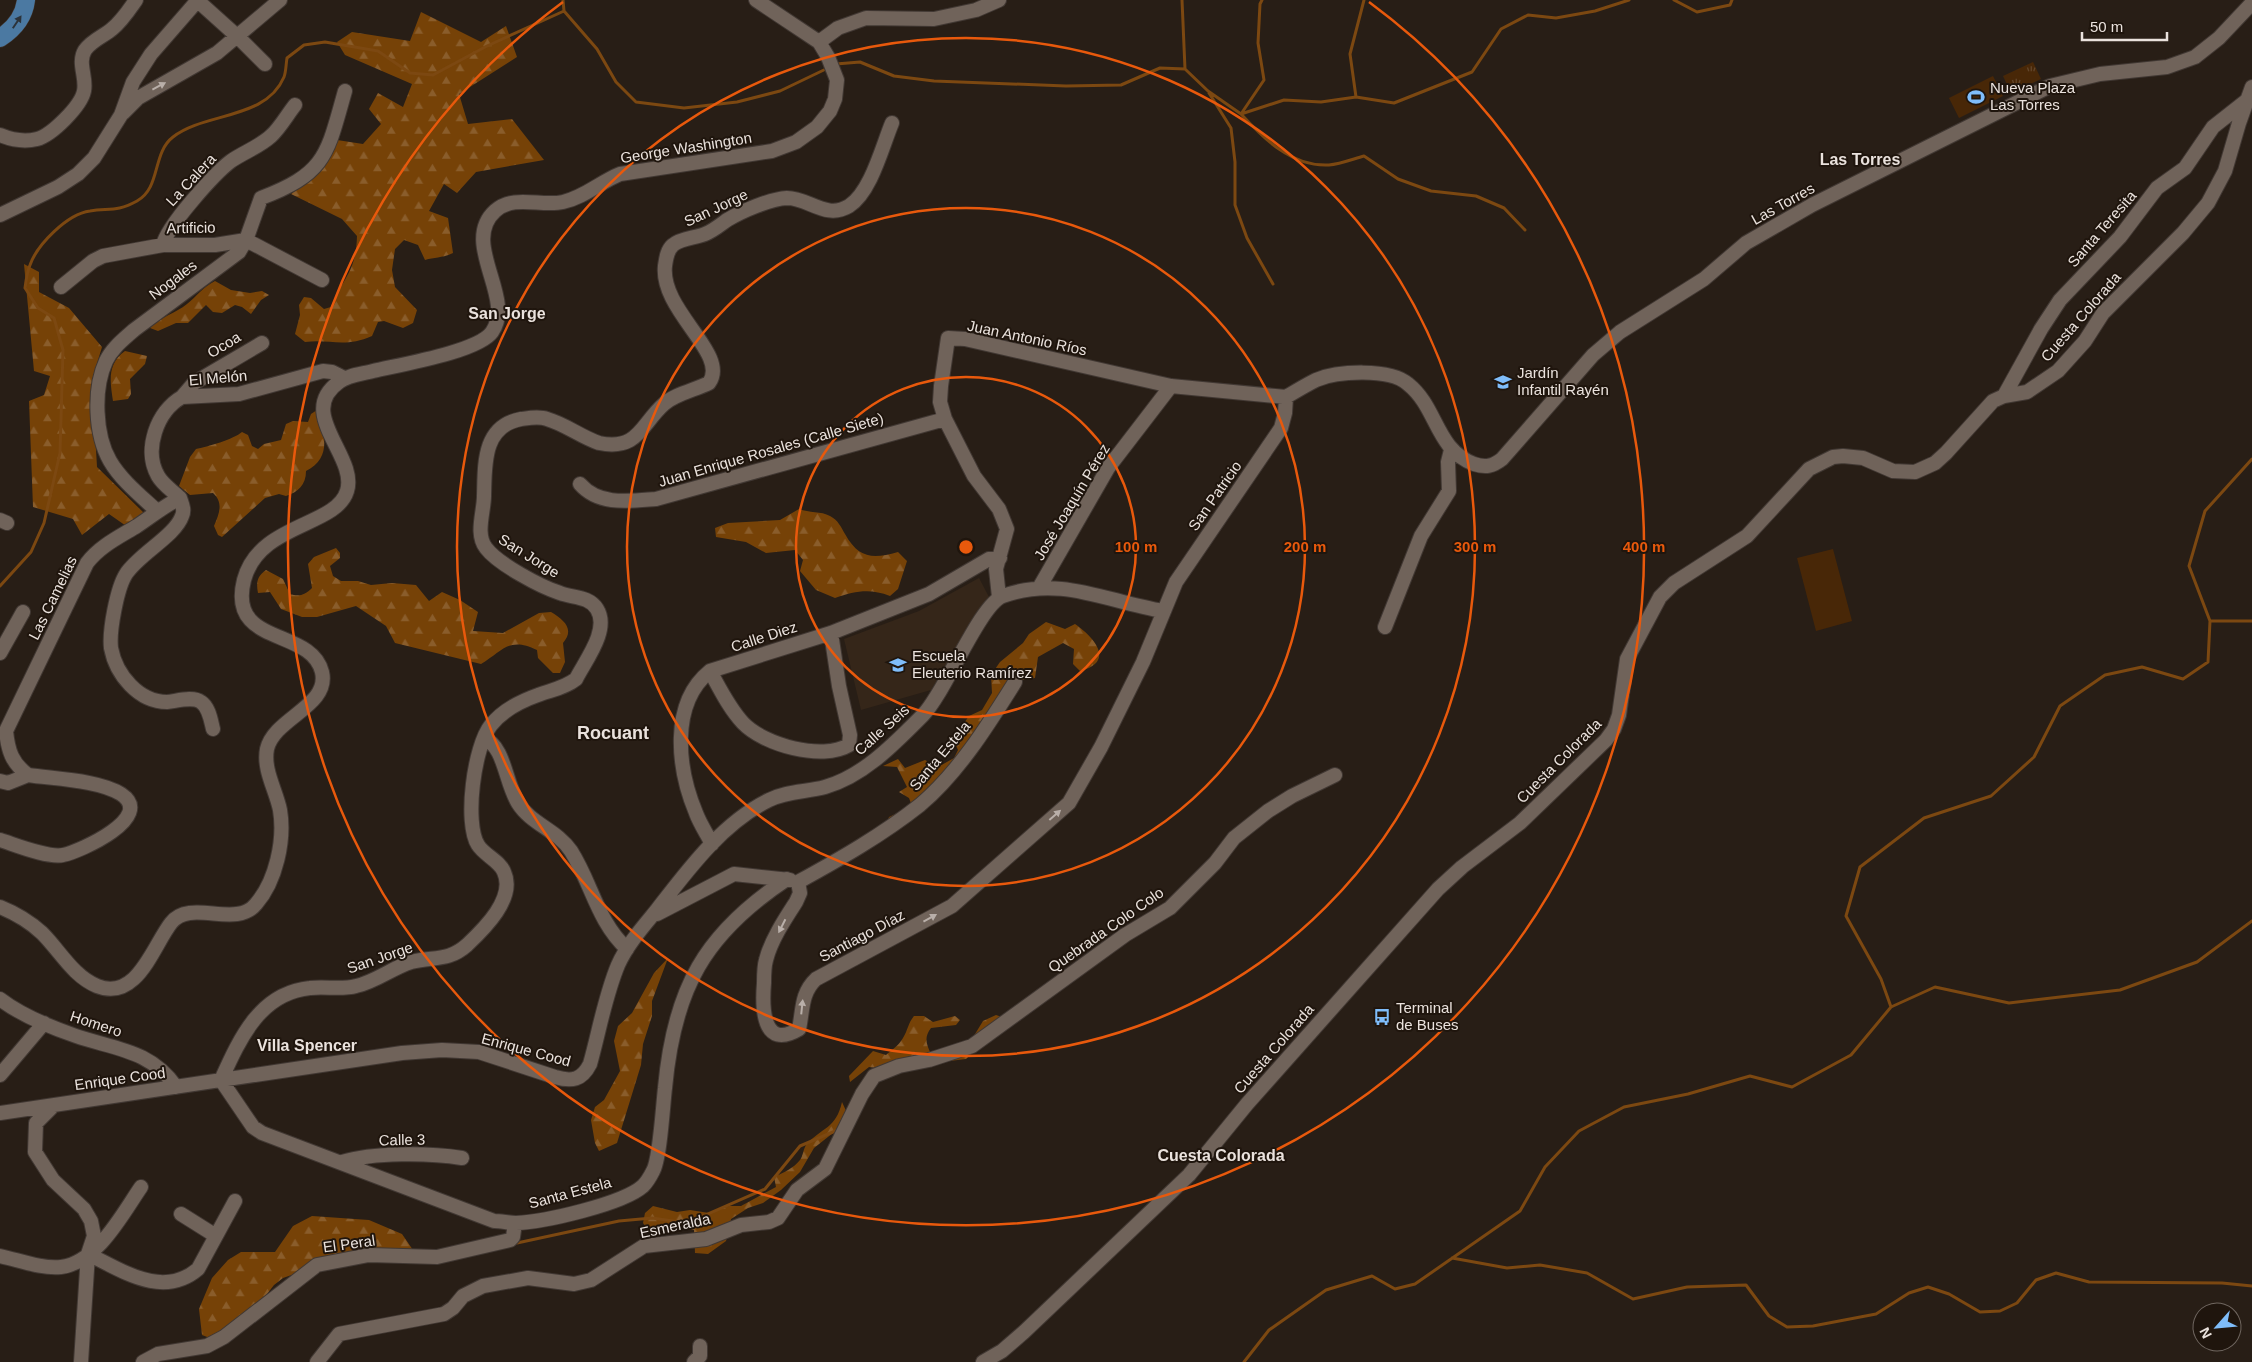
<svg xmlns="http://www.w3.org/2000/svg" width="2252" height="1362" font-family="Arial,sans-serif">
	<style>
		.built { fill: #352619 }
		.grass { fill: url(#grass-tufts) }
		.forest { fill: url(#forest-firs) }
		.pitch { fill: #482707 }
		.lines { fill: none; stroke-linecap: round; stroke-linejoin: round }
		.stream { stroke: #7c4811; stroke-width: 3 }
		.minor-casing { stroke: #413833; stroke-width: 16 }
		.major-casing { stroke: #413833; stroke-width: 19 }
		.minor { stroke: #70635a; stroke-width: 14 }
		.major { stroke: #4b79a2; stroke-width: 18 }
		.oneway { fill: #2c333a }
		.oneway2 { fill: #b9afa9 }
		.ring { fill: none; stroke: #e8590c; stroke-width: 2.5 }
		.labels { text-anchor: middle; stroke-width: 4; stroke-linejoin: round; paint-order: stroke }
		.poi-label { font-size: 15px; fill: #eae2dd; stroke: #1f150d; text-anchor: start }
		.street-label { font-size: 15px; fill: #eae2dd; stroke: #1f150d }
		.neighbourhood-label { font-size: 16px; font-weight: bold; fill: #eae2dd; stroke: #1f150d }
		.quarter-label { font-size: 18px; font-weight: bold; fill: #eae2dd; stroke: #1f150d }
		.centre { fill: #e8590c; stroke: #1f150d; stroke-width: 2.5 }
		.ring-label { font-size: 15px; text-anchor: middle; font-weight: bold; fill: #e8590c; stroke: #1f150d; stroke-width: 4; stroke-linejoin: round; paint-order: stroke }
	</style>
	<defs>
		<pattern id="grass-tufts" width="24" height="20" patternUnits="userSpaceOnUse" patternTransform="scale(1.25)"><rect width="24" height="20" fill="#482707"/><path d="M3 7l-1-3M5 7V3M7 7l1-3M15 17l-1-3M17 17v-4M19 17l1-3" fill="none" stroke="#63462b"/></pattern>
		<pattern id="forest-firs" width="22" height="20" patternUnits="userSpaceOnUse" patternTransform="scale(1.25)"><rect width="22" height="20" fill="#764207"/><path d="M5 1l3.5 6h-7zM16 11l3.5 6h-7z" fill="#8a5d2b"/></pattern>
	</defs>
	<rect width="100%" height="100%" fill="#281e16"/>
	<path class="built" d="M979,578L989,597L931,690L861,710L844,639L919,611Z"/>
	<path class="grass" d="M2033,62L2041,79L2011,93L2003,76Z"/>
	<path class="forest" d="M421,12L481,42L506,26L517,57L459,94L468,124L512,119L544,160L476,172L457,193L444,184L429,211L448,218L453,253C443,258 435,257 425,260L418,245L404,240L395,249L392,270L395,287L417,310L413,323L403,328L384,321L378,322L372,336C345,348 331,339 305,342L295,334L300,315L299,305L304,297L311,298L324,309L331,307C344,276 356,272 357,236L342,219L291,194L315,174L337,140L363,144L381,124L369,109L378,93L403,107L412,84L345,55L337,42L352,32L410,41Z
		M24,264L39,272V292L69,308L102,347L92,380L97,467L146,515L129,528L109,514L82,535L73,519L33,507L29,401L44,395L50,376L34,371Z
		M215,281L231,290L250,293L262,291L269,295L261,300L251,314L242,307L235,305L222,313L213,312L206,305L188,323H176L158,331L150,328C160,317 176,313 187,304C197,296 203,287 215,281Z
		M125,351L147,356L145,364L130,379L131,394L128,399L113,401C110,381 107,364 125,351Z
		M317,410C324,433 333,457 306,471C306,485 298,492 286,496L279,494L265,498L222,537L218,535L214,526C219,514 224,503 213,493L190,495L179,486L190,457L196,449C207,447 234,439 242,432L248,435L252,446L258,449L264,444L281,440L286,424L293,421L308,422L311,414Z
		M799,509C809,513 821,511 830,516C838,520 841,527 845,534C859,559 873,559 898,552L907,561L898,589L890,596C870,588 855,591 835,598L816,590L800,571L803,560L795,550L766,553L746,542L716,537L715,528L728,523L780,520Z
		M336,548L340,553V558L330,566L333,576L341,581H358L371,585L392,583L416,585L429,601L442,592L460,600L478,612L473,631L503,633L539,613L551,612C564,620 575,629 563,643L565,662L560,673H553L538,658L537,650C509,636 503,651 481,664L395,643L386,626L356,606L317,617H302L281,609L270,592L258,593C256,583 257,576 266,570L283,579L290,594C299,597 305,595 312,588L308,564L314,557Z
		M1046,622L1065,629L1075,624C1094,637 1116,662 1080,671L1073,664L1074,649L1063,643L1038,657L1035,678L1015,681L963,766L885,828L889,817L912,806L909,798L899,792L907,787L897,767L883,766L898,759L905,768L925,760L938,767L954,758L958,750L953,739L969,716L982,710L992,693L991,675L1000,662L1023,643L1029,634Z
		M668,958L652,1001V1016L643,1044L641,1065L617,1143L599,1151L595,1143L591,1120L595,1107L604,1100L620,1071L614,1041L618,1026L632,1013L654,973Z
		M996,1015L1008,1019L966,1059L884,1069L869,1067L850,1082L849,1076L873,1051L886,1055C892,1050 899,1045 903,1038C908,1030 908,1023 914,1016H924L933,1022L955,1016L960,1020L956,1025L931,1028C924,1037 926,1044 931,1054L972,1039L983,1021Z
		M842,1102L847,1113L838,1129L814,1148L800,1172L781,1190L763,1203L748,1208L731,1219L726,1241L708,1254L695,1253L694,1230L665,1224L647,1229L643,1223L645,1213L653,1206L677,1212L690,1210L709,1213L729,1206H741L776,1187L774,1177C783,1173 794,1168 800,1160C803,1156 803,1150 806,1145C822,1127 836,1129 842,1102Z
		M312,1216L369,1220L402,1234L415,1253L303,1271L283,1278L274,1285L257,1307L215,1340L202,1335L199,1309L212,1278L228,1260L241,1252H275L293,1226Z"/>
	<path class="pitch" d="M1993,76L2003,96L1959,118L1949,98Z
		M1833,549L1852,621L1816,631L1797,558Z"/>
	<g class="lines">
		<path class="stream" d="M563,0L564,11L597,49L616,82L636,102L684,108L737,102L780,91L828,68
			M1182,0L1185,69
			M1262,0L1260,4L1258,43L1264,80L1241,114C1264,139 1292,167 1329,165C1340,164 1353,159 1364,156L1398,179L1431,191L1476,196L1504,208L1525,230
			M1674,0L1697,12L1730,5L1732,0
			M836,64L860,62L894,76L934,81L1066,86L1121,85L1160,68L1185,69L1208,91L1241,114L1284,100L1321,102L1356,97L1394,103L1472,72L1501,29L1528,15L1556,18L1595,11L1629,0
			M1209,93L1231,128L1235,162V205L1247,238L1273,284
			M1356,97L1350,54L1364,0
			M0,586L31,552L44,523L60,453L63,350L54,318L38,308L25,288C26,280 27,272 30,265C37,245 67,214 90,211C109,208 117,212 137,201C161,188 152,153 173,137C205,112 266,120 284,77C286,72 286,64 287,58L304,45L325,42L378,51L410,73L433,75L487,46L564,11
			M2210,621H2252
			M1891,1007L1935,987L2009,1003L2120,990L2197,962L2252,921
			M517,1243L619,1221L652,1218L687,1223L765,1189L800,1146L840,1129
			M1452,1258L1507,1268L1540,1265L1587,1273L1633,1299L1687,1287L1746,1285L1769,1316L1787,1327L1813,1326L1876,1314L1909,1293L1928,1287L1949,1294L1980,1312L2000,1311L2017,1303L2036,1280L2056,1273L2089,1282L2222,1283L2252,1286
			M1244,1362L1269,1330L1326,1290L1372,1276L1395,1289L1415,1284L1520,1211L1545,1167L1579,1131L1624,1107L1688,1094L1750,1076L1792,1087L1851,1055L1891,1007L1881,979L1846,916L1860,867L1924,818L1991,796L2034,757L2060,706L2105,675L2142,667L2183,679L2208,662L2210,621L2189,566L2205,511L2252,459"/>
		<g class="minor-casing">
			<path id="minor" d="M198,1L238,37L265,64
				M819,42L838,28L866,18L934,19L976,10L999,0
				M123,113L138,98L217,53L280,0
				M0,135C12,140 25,142 37,139C52,135 81,106 84,91C87,77 77,63 85,50C92,40 104,36 112,29C122,21 129,10 136,0
				M0,215L58,187L78,174L94,158L121,115L133,82L151,54L198,0
				M163,245C167,226 215,173 231,161C244,152 259,147 271,136C280,128 287,115 295,105
				M61,287L93,261L103,256L163,245H215L246,240L322,280
				M2004,396L2041,329L2060,300L2120,237L2157,188L2185,168L2213,127L2246,101
				M182,397L194,383L262,343
				M1286,397C1296,391 1306,385 1316,380C1337,371 1390,368 1408,384C1438,408 1435,449 1474,464C1486,468 1493,466 1502,459L1593,355L1620,332L1704,279L1746,243L1812,205L2050,86L2100,74L2167,67L2195,57L2219,38L2252,3
				M580,484C599,506 630,501 656,499L945,419
				M180,498C182,504 185,510 182,516C175,536 139,554 126,574C117,588 109,631 111,648C116,675 139,702 167,702C177,701 193,696 201,702C209,707 211,721 213,729
				M180,498C173,491 163,485 158,476C143,450 157,411 182,397L239,394L323,371L332,372L344,378
				M157,511C141,496 121,480 110,461C95,435 93,389 106,361C112,348 124,339 134,330L239,252L246,240L261,198C327,173 327,154 345,91
				M0,520L7,523
				M1039,588L1108,468L1171,386
				M999,597L996,569L1007,529L999,509L974,476L945,419L940,402L941,386L948,338L965,339L1171,386L1286,397
				M1385,627L1421,536L1449,491L1448,462L1451,450
				M0,653L23,612
				M710,671C720,689 729,708 743,723C764,745 822,761 849,745L850,735L839,686L831,633
				M484,738C505,747 505,782 518,803C531,824 557,830 571,851C592,884 597,921 627,949
				M0,781L8,783L28,775
				M0,840C16,845 47,858 63,855C81,851 156,817 121,794C99,780 55,779 28,775C12,763 8,751 6,731L87,563C100,546 119,537 137,526C152,516 164,506 180,498
				M712,844C707,834 700,824 696,813C678,770 669,704 710,671L831,633L929,594L989,559L1000,558
				M798,882L800,893L796,902C785,919 771,940 766,960C764,967 764,975 764,983C762,1007 762,1051 799,1029C803,1010 801,993 816,979L952,906L1069,803L1101,747L1143,662L1176,582L1281,428L1285,413L1286,397
				M798,882C840,859 882,835 920,805C959,772 988,725 1015,682
				M0,907C15,913 30,922 42,933C60,951 73,976 97,986C137,1002 153,946 171,923C190,898 236,929 256,904C276,881 285,840 280,810C276,790 263,770 267,749C274,718 330,706 322,672C311,627 227,647 244,580C259,523 336,527 347,491C358,456 295,413 339,382C348,375 362,374 373,371C398,365 478,352 492,332C516,298 460,243 495,211C514,194 541,207 563,202C585,197 600,182 620,174L772,151L796,142L817,127L830,111L835,99L837,80L828,57L819,42L756,0
				M657,914L734,874L790,880
				M0,999C22,1016 50,1027 76,1036C114,1049 151,1050 176,1087
				M0,1075L44,1023
				M221,1080C240,1038 260,993 310,988C325,986 341,990 356,986C375,982 392,968 411,962C433,956 448,962 467,945C484,929 516,898 504,872C500,861 484,855 478,845C464,823 474,746 491,725C502,711 521,701 538,695C551,690 565,688 576,679C585,661 610,630 597,609C589,596 573,598 560,593C541,587 498,564 486,548C475,534 484,512 484,496C485,466 482,426 521,419C529,418 539,416 547,419C565,424 581,437 599,443C639,451 641,424 664,404C675,394 695,390 709,383C730,354 660,311 665,266C666,259 667,250 673,245C681,238 695,238 705,234C713,231 720,225 727,220C742,211 770,199 787,198C809,198 826,220 849,206C871,192 882,147 892,123
				M221,1080L253,1127L262,1133L494,1221C501,1221 509,1223 516,1223C544,1222 623,1204 643,1186C646,1183 651,1175 653,1171C660,1159 663,1104 665,1088C674,989 704,934 787,879
				M54,1105L36,1123L35,1152L53,1180L84,1209L91,1221L94,1236L88,1254L81,1362
				M0,1113L402,1053L442,1050L479,1052L555,1077C572,1082 582,1080 590,1064C599,1032 605,996 618,965C627,945 642,928 656,911C687,871 722,823 769,800C786,791 807,792 825,787C864,776 895,743 923,715C945,693 980,604 1003,596C1061,575 1107,602 1163,611
				M342,1162C373,1152 430,1153 462,1158
				M181,1214L216,1236
				M88,1254C123,1271 163,1299 198,1269L235,1201
				M0,1256C19,1260 41,1269 61,1267C97,1263 123,1213 141,1187
				M143,1362L158,1354L207,1346L224,1337L317,1265L369,1255L437,1257L510,1240L513,1237L515,1223
				M317,1362L339,1334L444,1314L453,1308L463,1296L483,1286L528,1278L574,1284L591,1280L644,1246L706,1239L741,1225L769,1222L778,1218L797,1190L825,1169L862,1094L874,1076L899,1066L929,1060L972,1046L1125,935L1170,908L1215,863L1234,838L1268,811L1292,796L1335,775
				M694,1362L700,1356V1346
				M983,1362L1002,1351L1024,1332L1189,1175L1247,1104L1438,889L1462,867L1520,823L1606,740L1614,729L1619,715L1627,659L1660,597L1674,583L1747,536L1809,469L1833,457L1843,456L1863,458L1893,471L1915,472L1935,463L1946,453L1993,401L2004,396L2027,392L2058,371L2085,341L2103,313L2183,233L2208,203L2225,171L2239,123L2252,87"/>
		</g>
		<g class="major-casing">
			<path id="major" d="M0,38C14,29 24,17 26,0"/>
		</g>
		<use href="#minor" class="minor"/>
		<use href="#major" class="major"/>
	</g>
	<defs><path id="oneway-solid" d="M-6-.8H1V-3.2L6.5 0L1 3.2V.8H-6Z" transform="scale(1.25)"/></defs>
	<use class="oneway" href="#oneway-solid" transform="translate(17 22) rotate(-56)"/>
	<g class="oneway2">
		<use href="#oneway-solid" transform="translate(159 86) rotate(-28)"/>
		<use href="#oneway-solid" transform="translate(1055 815) rotate(-41)"/>
		<use href="#oneway-solid" transform="translate(930 918) rotate(-29)"/>
		<use href="#oneway-solid" transform="translate(782 926) rotate(117)"/>
		<use href="#oneway-solid" transform="translate(802 1007) rotate(-84)"/>
	</g>
	<g class="ring">
		<circle cx="966" cy="547" r="170"/>
		<circle cx="966" cy="547" r="339"/>
		<circle cx="966" cy="547" r="509"/>
		<path d="M1369 2A678 678 0 1 1 563 2"/>
	</g>
	<defs>
		<g id="stadium-bare" transform="scale(1.35)"><path d="M0-5a6.5 5 0 1 0 0 10a6.5 5 0 1 0 0-10ZM-3.5-1.8h7v3.6h-7Z" fill="#7fbdfa" stroke="#1f150d" stroke-width="2.5" paint-order="stroke"/></g>
		<g id="school-bare" transform="scale(1.35)"><path d="M0-5L7-2L0 1L-7-2ZM-4 1L0 2.5L4 1V4Q0 6-4 4Z" fill="#7fbdfa" stroke="#1f150d" stroke-width="2.5" paint-order="stroke"/></g>
		<g id="bus-bare" transform="scale(1.35)"><path d="M-5-6H5V4H4V6H2V4H-2V6H-4V4H-5ZM-3.5-4V0h7V-4ZM-3.5 1.2v1.5H-2V1.2ZM2 1.2v1.5H3.5V1.2Z" fill="#7fbdfa" stroke="#1f150d" stroke-width="2.5" paint-order="stroke"/></g>
	</defs>
	<g fill-rule="evenodd">
		<use href="#stadium-bare" x="1976" y="97"/>
		<use href="#school-bare" x="1503" y="382"/>
		<use href="#school-bare" x="898" y="665"/>
		<use href="#bus-bare" x="1382" y="1017"/>
	</g>
	<g class="labels">
		<g class="poi-label">
			<text x="1990" y="93">Nueva Plaza<tspan x="1990" dy="17">Las Torres</tspan></text>
			<text x="1517" y="378">Jardín<tspan x="1517" dy="17">Infantil Rayén</tspan></text>
			<text x="912" y="661">Escuela<tspan x="912" dy="17">Eleuterio Ramírez</tspan></text>
			<text x="1396" y="1013">Terminal<tspan x="1396" dy="17">de Buses</tspan></text>
		</g>
		<g class="street-label">
			<text transform="translate(686 148) rotate(-9)" y="5">George Washington</text>
			<text transform="translate(191 180) rotate(-47)" y="5">La Calera</text>
			<text transform="translate(1783 204) rotate(-29)" y="5">Las Torres</text>
			<text transform="translate(716 208) rotate(-25)" y="5">San Jorge</text>
			<text transform="translate(191 228) rotate(-1)" y="5">Artificio</text>
			<text transform="translate(2102 229) rotate(-49)" y="5">Santa Teresita</text>
			<text transform="translate(173 280) rotate(-37)" y="5">Nogales</text>
			<text transform="translate(2081 317) rotate(-49)" y="5">Cuesta Colorada</text>
			<text transform="translate(1027 338) rotate(12)" y="5">Juan Antonio Ríos</text>
			<text transform="translate(224 345) rotate(-31)" y="5">Ocoa</text>
			<text transform="translate(218 378) rotate(-5)" y="5">El Melón</text>
			<text transform="translate(771 450) rotate(-16)" y="5">Juan Enrique Rosales (Calle Siete)</text>
			<text transform="translate(1215 496) rotate(-55)" y="5">San Patricio</text>
			<text transform="translate(1072 502) rotate(-59)" y="5">José Joaquín Pérez</text>
			<text transform="translate(529 556) rotate(32)" y="5">San Jorge</text>
			<text transform="translate(53 598) rotate(-64)" y="5">Las Camelias</text>
			<text transform="translate(764 637) rotate(-18)" y="5">Calle Diez</text>
			<text transform="translate(882 730) rotate(-42)" y="5">Calle Seis</text>
			<text transform="translate(940 756) rotate(-50)" y="5">Santa Estela</text>
			<text transform="translate(1559 761) rotate(-45)" y="5">Cuesta Colorada</text>
			<text transform="translate(1106 930) rotate(-35)" y="5">Quebrada Colo Colo</text>
			<text transform="translate(862 936) rotate(-28)" y="5">Santiago Díaz</text>
			<text transform="translate(380 958) rotate(-19)" y="5">San Jorge</text>
			<text transform="translate(96 1024) rotate(18)" y="5">Homero</text>
			<text transform="translate(1274 1049) rotate(-49)" y="5">Cuesta Colorada</text>
			<text transform="translate(526 1050) rotate(15)" y="5">Enrique Cood</text>
			<text transform="translate(120 1079) rotate(-8)" y="5">Enrique Cood</text>
			<text transform="translate(402 1140) rotate(-1)" y="5">Calle 3</text>
			<text transform="translate(570 1193) rotate(-15)" y="5">Santa Estela</text>
			<text transform="translate(675 1226) rotate(-12)" y="5">Esmeralda</text>
			<text transform="translate(349 1244) rotate(-8)" y="5">El Peral</text>
		</g>
		<g class="neighbourhood-label">
			<text x="1860" y="165">Las Torres</text>
			<text x="507" y="319">San Jorge</text>
			<text x="307" y="1051">Villa Spencer</text>
			<text x="1221" y="1161">Cuesta Colorada</text>
		</g>
		<g class="quarter-label">
			<text x="613" y="739">Rocuant</text>
		</g>
	</g>
	<circle cx="966" cy="547" r="8" class="centre"/>
	<g class="ring-label">
		<text x="1136" y="552">100 m</text>
		<text x="1305" y="552">200 m</text>
		<text x="1475" y="552">300 m</text>
		<text x="1644" y="552">400 m</text>
	</g>
	<g transform="translate(2217 1327) rotate(243)"><circle r="24" fill="#1f150d" stroke="#706760"/>
	<path d="M0-4L9 19L0 12L-9 19Z" fill="#7fbdfa"/>
	<text y="-8" font-size="14" font-weight="bold" text-anchor="middle" fill="#eae2dd">N</text>
	</g>
	<path d="M2082 32v8h85v-8" fill="none" stroke="#eae2dd" stroke-width="2.5"/>
	<text x="2090" y="32" font-size="15" fill="#eae2dd" stroke="#1f150d" stroke-width="4" paint-order="stroke">50 m</text>
</svg>
